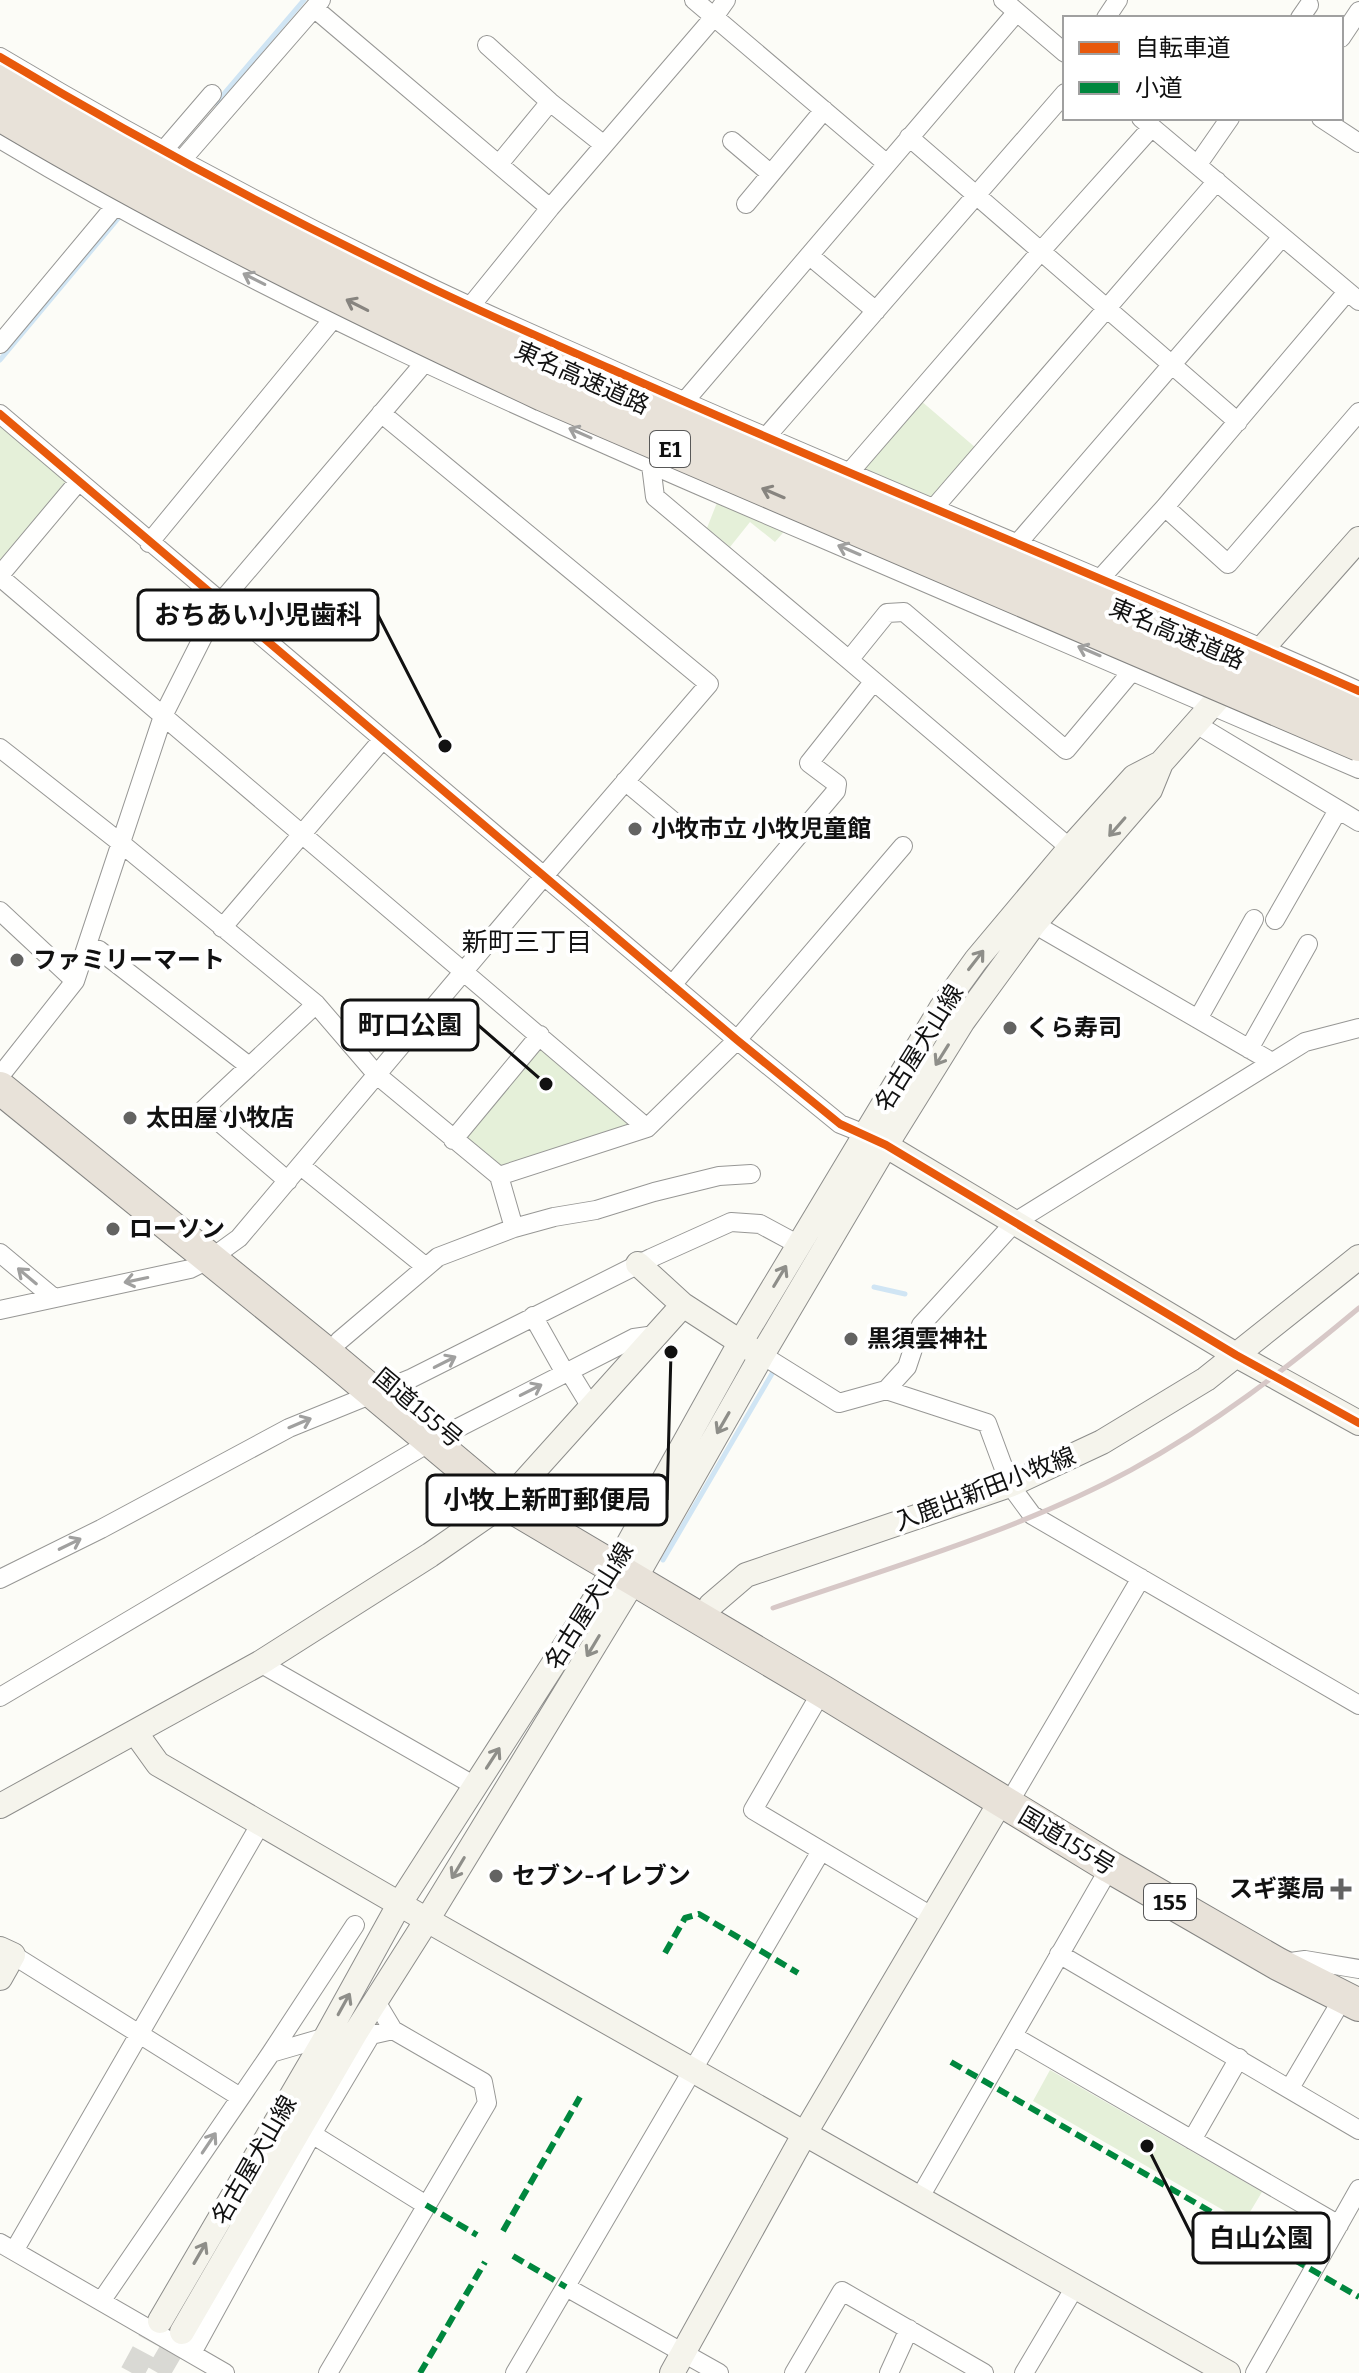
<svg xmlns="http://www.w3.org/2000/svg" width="1359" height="2373" font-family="Bitter,'Noto Sans JP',serif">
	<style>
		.green { fill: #e5f0d9 }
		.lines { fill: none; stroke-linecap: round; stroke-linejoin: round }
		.stream { stroke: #d0e5f4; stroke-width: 5 }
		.secondary-tunnel { stroke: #d9d9d4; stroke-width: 24; stroke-dasharray: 24 12; stroke-linecap: butt }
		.street-casing { stroke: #979795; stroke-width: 20 }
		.secondary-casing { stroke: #8d8d8b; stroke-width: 26 }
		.highway-casing { stroke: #848482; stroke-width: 34 }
		.street { stroke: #fffffe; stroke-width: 18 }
		.secondary { stroke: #f5f4ec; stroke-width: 24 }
		.highway { stroke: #e8e2d9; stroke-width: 32 }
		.rail { stroke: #d7c8c7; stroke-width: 5 }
		.highway-bridge-casing { stroke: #848482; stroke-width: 34; stroke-linecap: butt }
		.highway-bridge { stroke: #e8e2d9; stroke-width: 32 }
		.quiet { stroke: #00873e; stroke-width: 6; stroke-dasharray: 12 6; stroke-linecap: butt }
		.cycleway-casing { stroke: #fff; stroke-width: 13 }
		.cycleway { stroke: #e8590c; stroke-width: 8 }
		.oneway { stroke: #a0a09f }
		.oneway2 { stroke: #87847f }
		.oneway3 { stroke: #8e8e89 }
		.poi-dot { fill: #636362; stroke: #fff; stroke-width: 3 }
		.labels { text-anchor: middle; stroke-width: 8; stroke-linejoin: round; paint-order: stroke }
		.shield { fill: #fff; stroke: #585858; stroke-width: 2 }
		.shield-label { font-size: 22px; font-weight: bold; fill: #111 }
		.street-label { font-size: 24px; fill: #111; stroke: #fff }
		.poi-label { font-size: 24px; font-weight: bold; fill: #111; stroke: #fff; text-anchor: start }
		.neighbourhood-label { font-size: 26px; fill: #111; stroke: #fff }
		.leader { fill: none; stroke: #111; stroke-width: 3 }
		.callout-dot { fill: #111; stroke: #fff; stroke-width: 3 }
		.callout { fill: #fff; stroke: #111; stroke-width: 3 }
		.callout-label { font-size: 26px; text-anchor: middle; font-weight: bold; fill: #111 }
	</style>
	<rect width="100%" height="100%" fill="#fcfcf7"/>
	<path class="green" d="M920,400L976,448L934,498L861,468Z
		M0,426L65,481L67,489L0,564Z
		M718,500L788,527L775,542L750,522L730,547L707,528Z
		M543,1047L628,1121L627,1128L500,1167L465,1140L464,1134L535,1048Z
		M1050,2070L1262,2192L1244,2222L1033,2101Z"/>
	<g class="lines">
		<path class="stream" d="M216,103L304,0
			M0,360L121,215
			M874,1287L905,1294
			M663,1560L773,1372"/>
		<path class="secondary-tunnel" d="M132,2373L160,2321
			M158,2373L182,2332"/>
		<g class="street-casing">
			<path id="street" d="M694,0L886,163
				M1003,0L1065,53
				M314,8L550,208
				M1106,18L1118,0
				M1300,18L1309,5
				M1341,38L1359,11
				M487,45L550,102L604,145
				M0,57C132,136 267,208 405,275C473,309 542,338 611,369C859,480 1111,580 1359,691
				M1141,118L1359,301
				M1321,118L1359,143
				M909,137L1238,422
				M0,139C261,296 540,418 819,537C999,613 1179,691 1359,769
				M732,141L771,174
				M163,151L212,94
				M181,161L321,0
				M499,164L550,102
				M1198,164L1230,118
				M746,204L824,110
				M810,256L876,311
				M465,313L550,208L714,17L726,0
				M0,344L116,205
				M680,410L684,402L1016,13
				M0,414L737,1040L840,1124L865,1134
				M766,437L1065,93
				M655,458L651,465L655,497L849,660L1070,848
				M849,473L1041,251L1152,127
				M1165,507L1228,564L1359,412
				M933,509L1217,181
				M149,543L333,319
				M1017,544L1282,237
				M0,575L78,482
				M0,577L647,1128
				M1099,580L1165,507L1347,292
				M849,660L887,613L904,612L1066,750L1133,670
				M1196,724L1359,822
				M0,748L122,844L316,1004L377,1075L499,1176L647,1128L737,1040L903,846
				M625,781L680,827
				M0,911L75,981
				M1275,920L1338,810
				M1034,924L1272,1062
				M222,928L382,740
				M87,946L99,950L249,1066
				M672,985L836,791L837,784L809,763L874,681
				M1198,1019L1254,919
				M1249,1049L1308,944
				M0,1076L75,981L163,716L220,603L431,355
				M453,1140L540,1035
				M301,1166L426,1267
				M288,1181L204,1109L316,1004
				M514,1228L554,1217L596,1210L654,1192L719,1176L751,1174
				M0,1253L54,1298
				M0,1310L190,1269L210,1259L239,1238L544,876L709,684L381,413
				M533,1316L565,1373
				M339,1341L438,1257L514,1228L499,1176
				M762,1355L839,1403L886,1390L987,1423L1010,1485L1032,1515L1359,1705
				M569,1371L591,1407
				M886,1390L907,1367L921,1325L1015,1222L1305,1042L1359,1028
				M448,1433L634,1338L655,1335
				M0,1579L101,1529L289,1428L412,1378L651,1258L731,1222L760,1224L799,1245
				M260,1663L475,1786
				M822,1691L753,1810L933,1917
				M0,1697L432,1441
				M1007,1806L1141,1578
				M1059,1954L1359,2130
				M13,1955L240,2097
				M1283,1963L1305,1960L1359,1969
				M1013,2036L1339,2225
				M271,2053L326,2037
				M1290,2088L1343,1998
				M312,2134L426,2205
				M1192,2140L1239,2058
				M920,2197L1110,1867
				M0,2243L225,2373
				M14,2251L261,1823
				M566,2287L719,2373
				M102,2300L271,2053L355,1925
				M192,2353L312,2134L371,2035L393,2030
				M328,2373L487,2103L483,2082L393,2030L375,2000
				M515,2373L821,1851
				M794,2373L842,2291L984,2373
				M889,2373L909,2329
				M1024,2373L1075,2287
				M1255,2373L1359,2189"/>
		</g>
		<g class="secondary-casing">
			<path id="secondary" d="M875,1139L1236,1355L1359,1423
				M638,1264L683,1305L754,1351
				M711,1605L746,1575L1010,1485L1102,1442L1206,1379L1359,1257
				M135,1732L158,1764L427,1920L1228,2373
				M0,1806L260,1663L430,1555L505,1503L683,1305
				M0,1949L13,1955L0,1978
				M160,2321L326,2037L400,1903L615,1568L740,1343L942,1007L976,960L1070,848L1134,777L1161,763
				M182,2332L356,2032L427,1920L634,1580L762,1355L886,1145L963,1021L1034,924L1150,790L1161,763L1359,539
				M672,2373L805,2133L1001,1801"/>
		</g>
		<g class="highway-casing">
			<path id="highway" d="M0,1088L326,1353L505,1503L822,1691L1110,1867L1278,1964L1359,2005"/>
		</g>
		<use href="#street" class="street"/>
		<use href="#secondary" class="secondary"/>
		<use href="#highway" class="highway"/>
		<path class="rail" d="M773,1608C892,1567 1020,1530 1131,1470C1215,1424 1286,1369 1359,1308"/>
		<g class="highway-bridge-casing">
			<path id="highway-bridge" d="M0,81C178,188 366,281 555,367L1359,713
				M0,115C175,219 359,309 543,395L1359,745"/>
		</g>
		<use href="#highway-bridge" class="highway-bridge"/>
		<path class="quiet" d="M665,1953L685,1918L699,1914L798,1973
			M951,2062L1359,2297
			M426,2205L477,2235
			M503,2231L580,2097
			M513,2256L566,2287
			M420,2373L485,2262"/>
		<g class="cycleway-casing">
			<path id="cycleway" d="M0,57C132,136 267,208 405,275C473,309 542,338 611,369C859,480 1111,580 1359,691
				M0,414L737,1040L840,1124L886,1145L1236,1355L1359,1423"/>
		</g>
		<use href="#cycleway" class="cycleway"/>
	</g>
	<defs><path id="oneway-shaft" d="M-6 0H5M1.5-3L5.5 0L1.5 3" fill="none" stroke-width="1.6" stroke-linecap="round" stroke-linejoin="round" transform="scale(2)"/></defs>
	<g class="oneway">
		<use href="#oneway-shaft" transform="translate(254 279) rotate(-153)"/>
		<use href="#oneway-shaft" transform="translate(580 433) rotate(-156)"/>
		<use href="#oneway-shaft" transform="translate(849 550) rotate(-157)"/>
		<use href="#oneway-shaft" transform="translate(1089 651) rotate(-157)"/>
		<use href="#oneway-shaft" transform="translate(27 1276) rotate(-140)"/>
		<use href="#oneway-shaft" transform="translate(136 1280) rotate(168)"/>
		<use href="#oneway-shaft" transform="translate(445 1362) rotate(-27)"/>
		<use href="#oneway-shaft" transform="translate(531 1390) rotate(-27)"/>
		<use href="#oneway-shaft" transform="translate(300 1423) rotate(-23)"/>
		<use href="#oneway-shaft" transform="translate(70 1544) rotate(-26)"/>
		<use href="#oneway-shaft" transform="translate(209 2143) rotate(-56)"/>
	</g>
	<g class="oneway2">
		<use href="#oneway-shaft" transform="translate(357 305) rotate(-153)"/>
		<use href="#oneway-shaft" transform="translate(773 493) rotate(-157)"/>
	</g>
	<g class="oneway3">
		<use href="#oneway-shaft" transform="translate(1117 827) rotate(131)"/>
		<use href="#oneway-shaft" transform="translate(976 960) rotate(-52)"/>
		<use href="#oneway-shaft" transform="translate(942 1055) rotate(122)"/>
		<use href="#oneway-shaft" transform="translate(780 1276) rotate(-59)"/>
		<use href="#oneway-shaft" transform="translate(723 1423) rotate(120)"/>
		<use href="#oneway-shaft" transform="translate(593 1646) rotate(121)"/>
		<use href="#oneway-shaft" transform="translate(493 1758) rotate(-57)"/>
		<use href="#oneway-shaft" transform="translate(458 1868) rotate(121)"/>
		<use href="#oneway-shaft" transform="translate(344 2004) rotate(-61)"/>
		<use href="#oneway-shaft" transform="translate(200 2253) rotate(-60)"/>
	</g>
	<g class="poi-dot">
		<circle cx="635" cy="829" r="8"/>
		<circle cx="17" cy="960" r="8"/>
		<circle cx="1010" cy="1028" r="8"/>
		<circle cx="130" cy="1118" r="8"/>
		<circle cx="113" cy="1229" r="8"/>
		<circle cx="851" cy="1339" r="8"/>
		<circle cx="496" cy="1876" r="8"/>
		<path d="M1337 1877h8v8h8v8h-8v8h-8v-8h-8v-8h8z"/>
	</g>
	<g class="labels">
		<g class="shield">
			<rect x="650" y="431" width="40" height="36" rx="6"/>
			<rect x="1144" y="1884" width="52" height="36" rx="6"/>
		</g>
		<g class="shield-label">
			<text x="670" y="457">E1</text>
			<text x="1170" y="1910">155</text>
		</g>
		<g class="street-label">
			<text transform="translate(582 378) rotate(24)" y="8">東名高速道路</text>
			<text transform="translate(1177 634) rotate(23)" y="8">東名高速道路</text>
			<text transform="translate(919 1048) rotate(-58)" y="8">名古屋犬山線</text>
			<text transform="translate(418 1408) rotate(40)" y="8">国道155号</text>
			<text transform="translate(985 1489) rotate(-21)" y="8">入鹿出新田小牧線</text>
			<text transform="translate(589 1606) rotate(-58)" y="8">名古屋犬山線</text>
			<text transform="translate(1067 1841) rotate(31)" y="8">国道155号</text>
			<text transform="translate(254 2160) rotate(-60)" y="8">名古屋犬山線</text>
		</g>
		<g class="poi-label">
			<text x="651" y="837">小牧市立 小牧児童館</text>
			<text x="33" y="968">ファミリーマート</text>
			<text x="1026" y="1036">くら寿司</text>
			<text x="146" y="1126">太田屋 小牧店</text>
			<text x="129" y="1237">ローソン</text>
			<text x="867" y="1347">黒須雲神社</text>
			<text x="512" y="1884">セブン-イレブン</text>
			<text x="1325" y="1897" text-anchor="end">スギ薬局</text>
		</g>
		<g class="neighbourhood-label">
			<text x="527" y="951">新町三丁目</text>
		</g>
	</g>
	<path class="leader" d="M445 746L378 615M546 1084L478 1025M671 1352L667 1500M1147 2146L1193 2238"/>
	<g class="callout-dot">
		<circle cx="445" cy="746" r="8"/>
		<circle cx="546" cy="1084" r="8"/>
		<circle cx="671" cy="1352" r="8"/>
		<circle cx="1147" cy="2146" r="8"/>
	</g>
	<g class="callout">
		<rect x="138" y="590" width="240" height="50" rx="8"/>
		<rect x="342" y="1000" width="136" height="50" rx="8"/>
		<rect x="427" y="1475" width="240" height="50" rx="8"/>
		<rect x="1193" y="2213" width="136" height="50" rx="8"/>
	</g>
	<g class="callout-label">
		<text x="258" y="624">おちあい小児歯科</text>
		<text x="410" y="1034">町口公園</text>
		<text x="547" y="1509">小牧上新町郵便局</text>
		<text x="1261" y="2247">白山公園</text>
	</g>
	<rect x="1063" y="16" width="280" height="104" fill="#ffffff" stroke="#a0a0a0" stroke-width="2"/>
	<rect x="1079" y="42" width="40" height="12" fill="#e8590c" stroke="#a0a0a0" stroke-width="2"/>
	<text x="1135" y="56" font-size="24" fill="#111111">自転車道</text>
	<rect x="1079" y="82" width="40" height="12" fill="#00873e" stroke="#a0a0a0" stroke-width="2"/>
	<text x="1135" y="96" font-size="24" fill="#111111">小道</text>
</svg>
